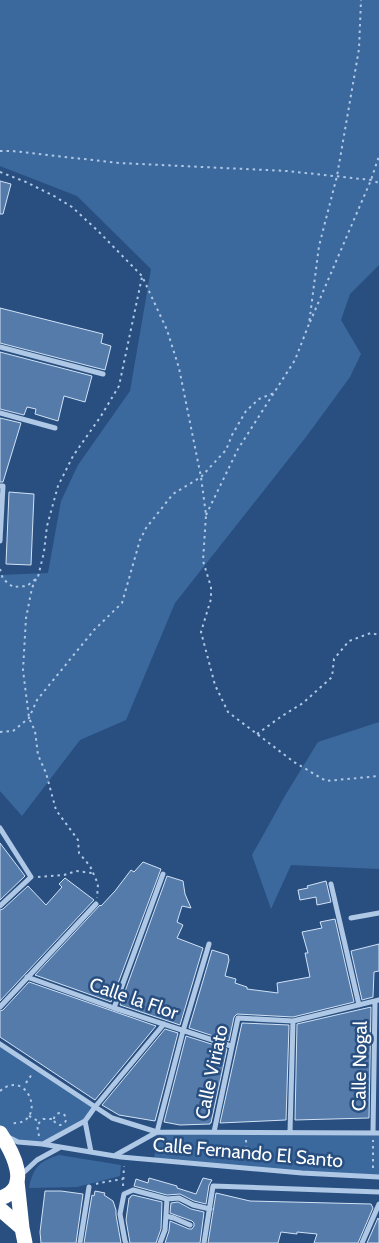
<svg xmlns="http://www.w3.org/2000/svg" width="379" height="1243" font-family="Cabin,sans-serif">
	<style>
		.green { fill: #3c699d }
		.building { fill: #547baa; stroke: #d2e2f5 }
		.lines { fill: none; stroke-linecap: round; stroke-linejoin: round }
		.path { stroke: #afc8e5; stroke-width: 2; stroke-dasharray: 2.5 4; stroke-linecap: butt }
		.street { stroke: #afc8e5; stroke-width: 5 }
		.highway { stroke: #fff; stroke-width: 15 }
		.labels { text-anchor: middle; stroke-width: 5; stroke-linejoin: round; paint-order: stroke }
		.street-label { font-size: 19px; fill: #fff; stroke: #284f80 }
	</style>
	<rect width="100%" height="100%" fill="#284f80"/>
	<path class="green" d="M0,0H379V265L350,294L341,320L361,354L350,377L306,437L175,603L126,720L80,740L22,816L0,791V575L48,573L61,501L78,465L130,391L151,269L77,196L0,166Z
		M379,722V869L291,865L271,909L252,855L286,794L318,742Z
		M0,1044L95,1107L85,1121L42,1144L18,1142L0,1133Z
		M157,1132L379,1133V1177L154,1160Z
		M59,1155L121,1165L120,1176L77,1187L29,1188C33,1168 39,1161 59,1155Z"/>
	<path class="building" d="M0,181L11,184L3,214H0Z
		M0,308L103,334L101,343L111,346L105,370L0,343Z
		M0,352L92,376L85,402L64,396L58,421L35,414L36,409L27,407L24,415L0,409Z
		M0,418L21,423L3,482H0Z
		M9,492L34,494L31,565L6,564Z
		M0,843L25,876L0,900Z
		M143,862L161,869L111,1002L35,975L100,905L101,906L115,891L131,870L134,872Z
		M167,876L183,881L185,894L191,908L182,906L177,922L183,925L177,938L203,948L180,1025L120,1005Z
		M65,878L94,900L0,1001V910L3,909L28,886L46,905L62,887L59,884Z
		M326,881L331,902L317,905L316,897L300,900L298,890L308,888L307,886Z
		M335,919L354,1002L293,1017L237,1014L234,1017L229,1041L189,1028L212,950L228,955L229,960L225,976L236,979L235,983L247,987V989L278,993L277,983L310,977L305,953H308L302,932L322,928L320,922Z
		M379,944V971L374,972L373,997L362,1000L351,951Z
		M29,982L156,1026L95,1100L0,1037V1011L3,1010Z
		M371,1007L369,1118L295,1120L297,1024Z
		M242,1023L289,1025L286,1120L220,1123Z
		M165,1029L178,1033L155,1121L119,1115L102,1105Z
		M186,1036L227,1049L211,1123H210V1124L180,1125L164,1122Z
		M149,1178L177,1186V1188L196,1194L203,1178L212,1180L209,1185L206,1204L194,1201L180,1194L167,1195L134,1186L136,1179L148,1183Z
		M45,1191H61L83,1194L76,1243H41L40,1232Z
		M95,1191L105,1193L104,1195L113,1201L116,1210V1215L121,1243H84L92,1195L94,1196Z
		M216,1193L250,1201L371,1204L373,1208L358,1243H314L317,1234L297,1232V1234L281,1232L278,1243H208Z
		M133,1195L162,1202L161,1229L156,1243H130L126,1220L129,1198H130L131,1196Z
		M178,1202L191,1209L204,1212L200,1243H165L169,1231L170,1221L189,1229H192L194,1226V1223L192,1221L170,1213L171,1203Z
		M378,1218L379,1220V1243H367Z"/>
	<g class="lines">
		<path class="path" d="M0,151H12L119,163L287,171L371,180L379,183
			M0,172L26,182L54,196L72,207L98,231L142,276L167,330L179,368L201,477L206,515L203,561L211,587V599L201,632L215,685L228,712L294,762L326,781L379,776
			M310,322L371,180L379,156
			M206,515L238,449L295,360L309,324L319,246L337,176L359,49L361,0
			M0,569L3,579L13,587L27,586L38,577L44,552L47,526L58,486L73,456L101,416L119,386L142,277
			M36,579L32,588L26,618L23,670L29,718L35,731L38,755L46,773L56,810L78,840L79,853L90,866L98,884L97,898
			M0,732L13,731L29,718L37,700L94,630L122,603L140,540L146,528L173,494L201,477L226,450L232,435L246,411L259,399L274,393
			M257,734L282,716L303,703L332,677L334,659L349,641L371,633L379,635
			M38,877L64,875L76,871L92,873
			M26,1083L32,1074
			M0,1091C29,1066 49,1127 10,1123
			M54 1119a6 6 0 1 1 12 0a6 6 0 1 1-12 0Z
			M29,1116L40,1122
			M39,1136L37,1125L43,1119H54
			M246,1140L247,1160
			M373,1168V1140
			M96,1184L99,1183L123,1179
			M123,1186L124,1166"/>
		<path class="street" d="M0,347L103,374
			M0,413L55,428
			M0,486H3L0,541
			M0,828L31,877L0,906
			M331,884L359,1005
			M351,918L379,913
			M27,977L114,1008L231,1046
			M0,1007L96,904
			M114,1008L163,874
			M0,1044L112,1118L157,1132L379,1133
			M85,1121L91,1152
			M157,1132L183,1031L209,944
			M214,1132L238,1018L293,1021L379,1000
			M290,1132L293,1021
			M373,1133L375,1001
			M8,1137L18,1142L42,1144L121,1157L302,1173L379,1177
			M43,1144L85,1121L95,1107L164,1024
			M114,1156L157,1132
			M20,1176L37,1160L59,1148
			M167,1199L179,1198L193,1205L210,1209
			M166,1216L174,1218L190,1225
			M80,1243L89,1187
			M126,1243L125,1241L120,1214L124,1194L133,1190L167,1199L165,1230L160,1243
			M204,1243L213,1186L379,1192
			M362,1243L379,1204"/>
		<path class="highway" d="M0,1133C12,1151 33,1189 0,1198
			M17,1181L22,1228L25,1243
			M0,1209L22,1228"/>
	</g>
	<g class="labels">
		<g class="street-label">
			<text transform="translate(134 998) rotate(19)" y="7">Calle la Flor</text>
			<text transform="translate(359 1066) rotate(-89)" y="7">Calle Nogal</text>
			<text transform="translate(211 1072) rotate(-78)" y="7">Calle Viriato</text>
			<text transform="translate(248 1152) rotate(5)" y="7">Calle Fernando El Santo</text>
		</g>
	</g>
</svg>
